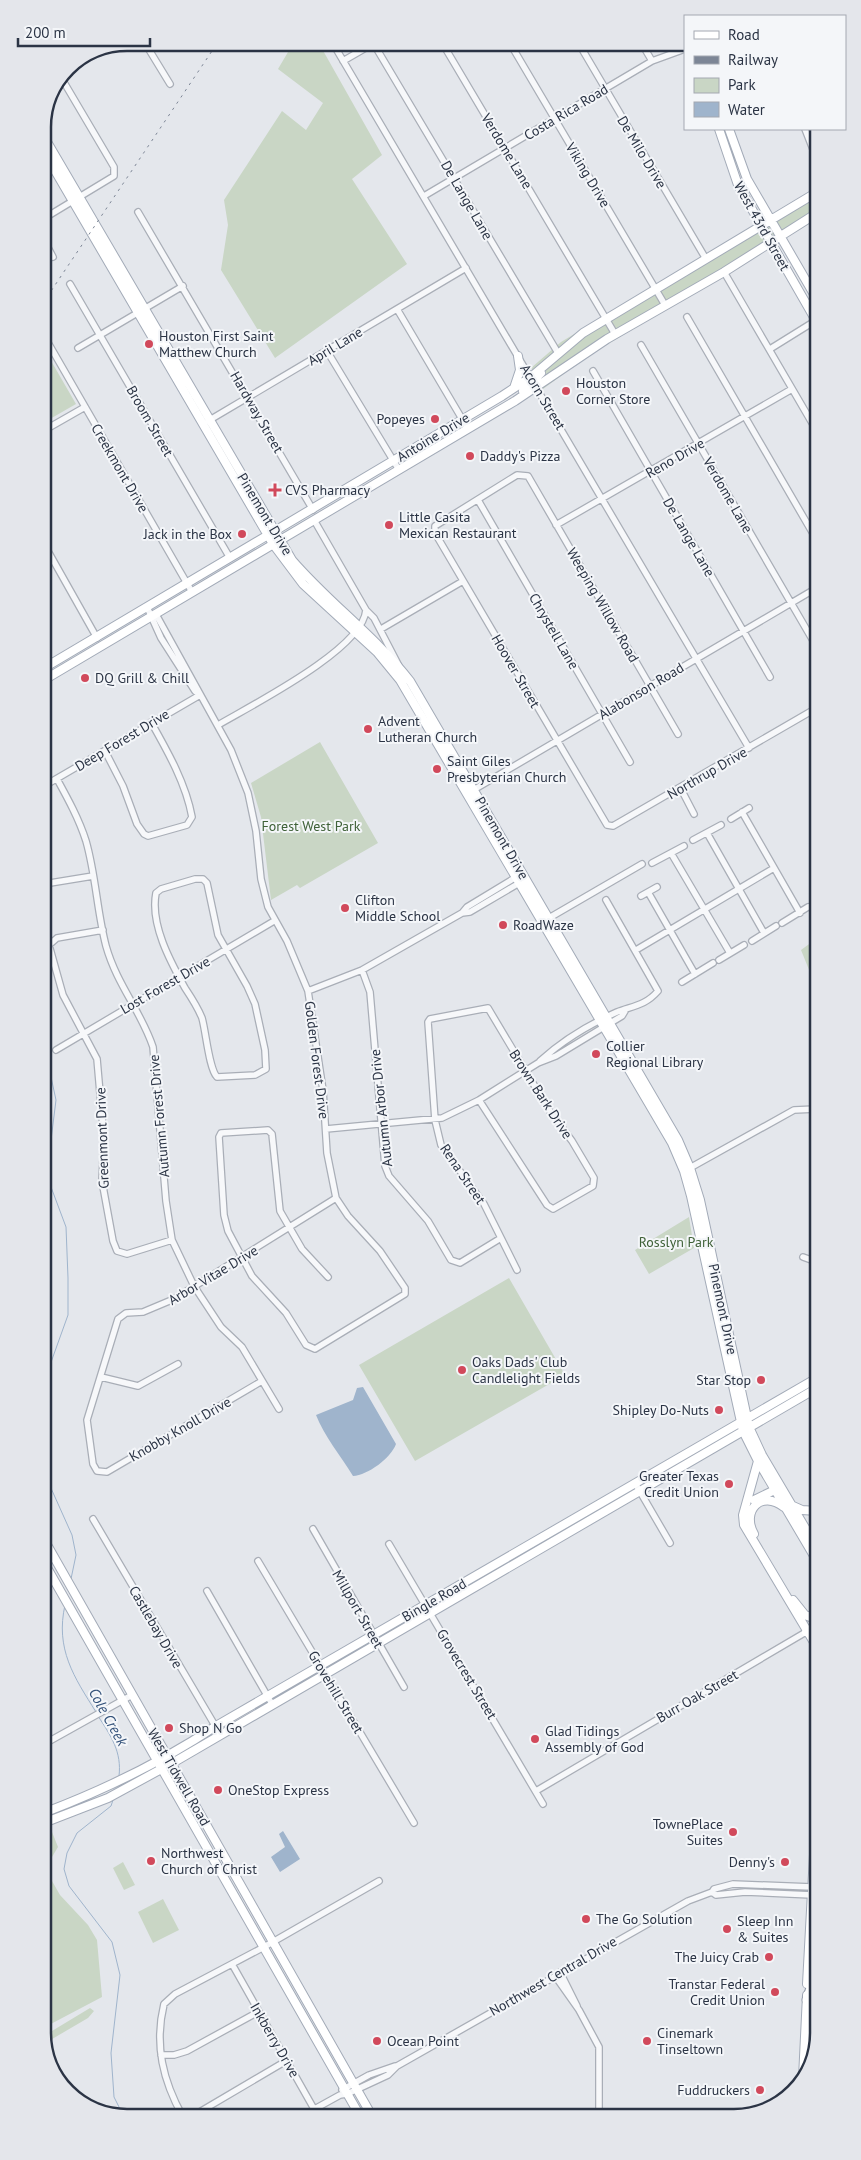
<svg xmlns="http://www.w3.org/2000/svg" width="861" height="2160" font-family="'PT Sans',sans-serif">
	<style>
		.green { fill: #c9d6c5 }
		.water { fill: #9fb4cc }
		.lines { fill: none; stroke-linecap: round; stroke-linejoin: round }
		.stream { stroke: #9fb4cc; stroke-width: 1 }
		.minor-casing { stroke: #a9aeb7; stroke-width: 8 }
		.major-casing { stroke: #a3abb8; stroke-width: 10 }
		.highway-casing { stroke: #8b94a3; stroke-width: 11 }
		.minor { stroke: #f7f8fa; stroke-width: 5.5 }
		.major { stroke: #fff; stroke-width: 8 }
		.highway { stroke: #fff; stroke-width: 9 }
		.rail { stroke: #7d8696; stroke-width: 1; stroke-dasharray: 2.5 5; stroke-linecap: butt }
		.poi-dot { fill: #d1495b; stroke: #f4f6f9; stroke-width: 2 }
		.labels { text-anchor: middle; stroke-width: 4; stroke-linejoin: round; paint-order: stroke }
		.street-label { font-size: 14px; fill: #2b3445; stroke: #f4f6f9 }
		.poi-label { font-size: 14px; fill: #2b3445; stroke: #f4f6f9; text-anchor: start }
		.park-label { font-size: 14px; fill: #3f6138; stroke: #f4f6f9 }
		.water-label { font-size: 15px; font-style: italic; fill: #34527a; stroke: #f4f6f9 }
		.rim { fill: none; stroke: #2b3445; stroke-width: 2.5 }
	</style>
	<rect width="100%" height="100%" fill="#e4e7ec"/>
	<path class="green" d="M291,47H321L382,155L352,179L407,264L275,358L221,270L228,225L224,200L282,111L306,130L323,103L278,69Z
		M814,189V221L588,356L543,389L531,368L561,342Z
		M43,347L76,404L43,423Z
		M320,742L378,843L300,888L297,885L271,900L261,817L251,783Z
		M816,939V987L801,950Z
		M689,1217L694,1248L649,1274L635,1250Z
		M509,1278L565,1375L415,1461L359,1365Z
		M52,1832L58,1847L52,1857L48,1874L60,1895L88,1925L97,1940L102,1997L47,2026L46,1835Z
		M123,1862L135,1885L124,1890L113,1868Z
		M163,1899L179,1930L153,1943L138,1912Z
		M90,2008L94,2011L88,2018L47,2042V2034Z"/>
	<path class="water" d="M363,1387L396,1444C391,1458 368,1475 353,1476C341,1456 324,1436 316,1415L353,1400L357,1388Z
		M283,1831L300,1859L280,1872L271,1857L285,1847L279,1834Z"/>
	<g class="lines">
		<path class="stream" d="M45,1065L51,1077L56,1100L48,1164L51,1187L66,1227L68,1278V1315L45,1379
			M46,1477L72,1535L76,1555L71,1579
			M65,1605C55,1649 74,1677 96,1712
			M98,1716C111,1736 122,1752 119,1776
			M113,1800L111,1806L77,1833L67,1853L64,1869L69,1886L112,1942L120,1975L111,2053L114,2097L124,2117"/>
		<g class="minor-casing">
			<path id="minor" d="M579,44L706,259
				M642,44L652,61
				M511,45L665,305
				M375,46L558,353
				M444,46L615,334
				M335,47L749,748
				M148,48L170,84
				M343,61L369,46
				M805,129L814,152
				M424,196L652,61L685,49
				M138,212L313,510
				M43,219L114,176V167L62,79
				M43,238L53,257
				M724,272L815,428
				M70,284L230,558
				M397,309L468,429
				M687,317L815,537
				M43,334L192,592
				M641,345L815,644
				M78,348L183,286
				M770,349L815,321
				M327,351L399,470
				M593,371L770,677
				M208,421L466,268
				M43,431L85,407
				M478,500L630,762
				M556,525L792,389
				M44,544L97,638
				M147,607L161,638L195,691L200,695
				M366,610L374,618L399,666
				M153,616L158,618L231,750L248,793L256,831L261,879L268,907L287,941L308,991L323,1090L327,1153L336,1198L348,1216L380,1251L405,1288V1294L315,1349L306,1345L286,1313L252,1276L228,1231L224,1215L219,1137L221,1133L268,1130L272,1134L280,1211L302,1249L328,1277
				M381,629L463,581
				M218,725C252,705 363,649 366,610L314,520
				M678,734L528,476L517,475L435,526V533L607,825L613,826L815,709
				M105,751L123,786L137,824L144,834L148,836L187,825L192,817C186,784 168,752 151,722
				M57,779C68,799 79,819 86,841C96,876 97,912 106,946C117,985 141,1011 153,1047L166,1201L172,1240L194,1286L221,1327L242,1347L279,1409
				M44,786L200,695
				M681,789L694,814
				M470,792L815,589
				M742,812L800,913
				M731,819L749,808
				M707,833L764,933
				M693,840L721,825
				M671,853L730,953
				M652,863L684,846
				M195,879H203L207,883L218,935L247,986L255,1004L265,1050L266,1069L255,1075L217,1077C209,1069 206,1032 202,1018C198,1008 191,997 185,988C170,961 150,924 156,893L161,889Z
				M44,884L93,876
				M648,892L695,974
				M641,896L657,887
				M462,913L470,912L521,882
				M549,918L642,864
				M782,923L808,907
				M103,930L57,938L49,945L63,995L97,1059L104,1139L102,1181L113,1241L117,1251L127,1254L172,1240
				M752,941L776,926
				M636,950L774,868
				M719,960L744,945
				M362,970L370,992L385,1166L389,1176L428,1221L451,1260L460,1263L501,1238
				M682,982L713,963
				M308,991L362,970L462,913L467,907L518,876
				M56,1050L274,921
				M540,1061C562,1041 590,1024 617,1012C632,1006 645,1006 658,991L606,900
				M479,1100L547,1205L553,1209L593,1186L594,1178L572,1141L549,1110L488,1008L430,1019L428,1022L435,1120L441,1145L484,1204L517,1270
				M326,1129L442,1118L479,1100L538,1063L556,1056L622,1016L625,1011
				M688,1169L794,1110L816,1109
				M803,1257L814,1261L817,1266
				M101,1377L138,1386L178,1364
				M262,1381L107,1472L97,1471L93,1464L87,1420L118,1319L126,1313L143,1312L174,1299L336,1198
				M635,1483L670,1543
				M93,1519L220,1734
				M313,1529L404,1687
				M389,1544L543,1804
				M258,1561L414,1823
				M207,1591L272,1704
				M46,1743L132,1695
				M536,1791L806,1632
				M712,1892L716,1895L745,1892L812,1895
				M232,1964L318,2116
				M560,1972L577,2006
				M555,1976L579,2010L599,2047V2114
				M161,2055H174L187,2051L258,2012
				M342,2090L369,2075L395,2066
				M302,2116L340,2095L347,2094L388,2075L397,2066L688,1901L712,1892L714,1889L733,1884L812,1887
				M183,2117C163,2081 154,2045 164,2004L175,1994L264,1947L379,1881
				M191,2117L286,2061"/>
		</g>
		<g class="major-casing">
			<path id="major" d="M719,129L738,185L815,319
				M729,129L747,179L815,296
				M43,135L292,560C329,603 375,636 410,681L678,1140L690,1168L700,1200L749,1427L762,1455L817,1548
				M43,150L273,544L303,584L377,652L400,680L672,1143L684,1171L691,1196L743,1431L758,1461L817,1561
				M514,388L520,370L518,356
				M523,391L541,373
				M44,668L502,396L531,377L583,333L814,194
				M44,680L515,401L607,339L724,272L814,215
				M758,1461L743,1515L744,1525L818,1649
				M754,1500L779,1488
				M793,1506L802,1510L817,1511
				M754,1534C741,1511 761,1489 784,1507
				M46,1543L372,2116
				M46,1566L360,2116
				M793,1600L805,1615L818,1620
				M806,1632L818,1625
				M46,1812C106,1789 162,1762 216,1726L817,1378
				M46,1822L108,1798L176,1761L817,1388
				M807,1984L818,1781
				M803,2078L807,1995"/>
		</g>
		<g class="highway-casing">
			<path id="highway" d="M807,2000L811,1988L818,1881"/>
		</g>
		<use href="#minor" class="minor"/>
		<use href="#major" class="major"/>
		<use href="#highway" class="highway"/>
		<path class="rail" d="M43,303L214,48"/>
	</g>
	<g class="poi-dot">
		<circle cx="149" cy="344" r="5"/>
		<circle cx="566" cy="391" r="5"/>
		<circle cx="435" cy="419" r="5"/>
		<circle cx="470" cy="456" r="5"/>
		<path d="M272.5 482.5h5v5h5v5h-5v5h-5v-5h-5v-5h5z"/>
		<circle cx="389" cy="525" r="5"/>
		<circle cx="242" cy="534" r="5"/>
		<circle cx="85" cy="678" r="5"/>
		<circle cx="368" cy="729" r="5"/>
		<circle cx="437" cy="769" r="5"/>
		<circle cx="345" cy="908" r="5"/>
		<circle cx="503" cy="925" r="5"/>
		<circle cx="596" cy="1054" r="5"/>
		<circle cx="462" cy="1370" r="5"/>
		<circle cx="761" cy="1380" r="5"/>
		<circle cx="719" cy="1410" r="5"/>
		<circle cx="729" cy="1484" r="5"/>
		<circle cx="169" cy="1728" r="5"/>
		<circle cx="535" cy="1739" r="5"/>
		<circle cx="218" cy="1790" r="5"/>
		<circle cx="733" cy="1832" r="5"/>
		<circle cx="151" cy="1861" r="5"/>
		<circle cx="785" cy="1862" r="5"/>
		<circle cx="586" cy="1919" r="5"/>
		<circle cx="727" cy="1929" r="5"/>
		<circle cx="769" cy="1957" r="5"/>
		<circle cx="775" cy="1992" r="5"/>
		<circle cx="377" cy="2041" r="5"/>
		<circle cx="647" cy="2041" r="5"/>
		<circle cx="760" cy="2090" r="5"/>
	</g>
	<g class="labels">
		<g class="street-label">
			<text transform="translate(566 112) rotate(-31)" y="5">Costa Rica Road</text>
			<text transform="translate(507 151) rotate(59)" y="5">Verdome Lane</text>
			<text transform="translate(642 152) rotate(59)" y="5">De Milo Drive</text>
			<text transform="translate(588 175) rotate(59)" y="5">Viking Drive</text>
			<text transform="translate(467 200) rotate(60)" y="5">De Lange Lane</text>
			<text transform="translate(762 226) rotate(61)" y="5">West 43rd Street</text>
			<text transform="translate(335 346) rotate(-31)" y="5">April Lane</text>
			<text transform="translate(543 397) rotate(59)" y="5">Acorn Street</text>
			<text transform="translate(257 412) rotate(60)" y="5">Hardway Street</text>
			<text transform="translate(150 421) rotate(60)" y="5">Broom Street</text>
			<text transform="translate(433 437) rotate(-31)" y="5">Antoine Drive</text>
			<text transform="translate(675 458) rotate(-30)" y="5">Reno Drive</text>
			<text transform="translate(120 468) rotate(60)" y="5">Creekmont Drive</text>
			<text transform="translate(728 495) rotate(60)" y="5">Verdome Lane</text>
			<text transform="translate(265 514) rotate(59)" y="5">Pinemont Drive</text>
			<text transform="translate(689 537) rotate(60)" y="5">De Lange Lane</text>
			<text transform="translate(603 605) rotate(60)" y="5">Weeping Willow Road</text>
			<text transform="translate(554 631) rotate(60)" y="5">Chrystell Lane</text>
			<text transform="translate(516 671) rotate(60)" y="5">Hoover Street</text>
			<text transform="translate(641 691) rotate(-31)" y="5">Alabonson Road</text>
			<text transform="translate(122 740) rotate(-31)" y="5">Deep Forest Drive</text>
			<text transform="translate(707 773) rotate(-30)" y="5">Northrup Drive</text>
			<text transform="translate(502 838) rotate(60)" y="5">Pinemont Drive</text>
			<text transform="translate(165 985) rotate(-30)" y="5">Lost Forest Drive</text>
			<text transform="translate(317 1060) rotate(83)" y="5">Golden Forest Drive</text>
			<text transform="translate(541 1094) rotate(57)" y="5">Brown Bark Drive</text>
			<text transform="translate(381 1108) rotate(-96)" y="5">Autumn Arbor Drive</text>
			<text transform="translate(159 1116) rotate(-95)" y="5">Autumn Forest Drive</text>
			<text transform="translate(102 1138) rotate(-92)" y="5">Greenmont Drive</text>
			<text transform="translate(463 1174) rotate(56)" y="5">Rena Street</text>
			<text transform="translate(213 1275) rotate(-31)" y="5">Arbor Vitae Drive</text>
			<text transform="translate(723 1309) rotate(78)" y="5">Pinemont Drive</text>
			<text transform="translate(180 1429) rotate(-30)" y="5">Knobby Knoll Drive</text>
			<text transform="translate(434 1600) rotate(-30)" y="5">Bingle Road</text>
			<text transform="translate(358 1609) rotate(60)" y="5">Millport Street</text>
			<text transform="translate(156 1627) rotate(60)" y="5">Castlebay Drive</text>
			<text transform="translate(467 1674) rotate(59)" y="5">Grovecrest Street</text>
			<text transform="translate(336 1692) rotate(59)" y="5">Grovehill Street</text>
			<text transform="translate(697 1696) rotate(-30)" y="5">Burr Oak Street</text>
			<text transform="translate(179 1777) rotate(60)" y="5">West Tidwell Road</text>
			<text transform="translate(553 1976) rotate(-30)" y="5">Northwest Central Drive</text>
			<text transform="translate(275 2040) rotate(60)" y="5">Inkberry Drive</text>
		</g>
		<g class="poi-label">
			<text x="159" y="341">Houston First Saint<tspan x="159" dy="16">Matthew Church</tspan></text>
			<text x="576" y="388">Houston<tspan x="576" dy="16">Corner Store</tspan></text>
			<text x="425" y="424" text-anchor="end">Popeyes</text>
			<text x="480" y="461">Daddy's Pizza</text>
			<text x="285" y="495">CVS Pharmacy</text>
			<text x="399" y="522">Little Casita<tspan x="399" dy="16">Mexican Restaurant</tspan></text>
			<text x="232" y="539" text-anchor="end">Jack in the Box</text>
			<text x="95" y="683">DQ Grill &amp; Chill</text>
			<text x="378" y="726">Advent<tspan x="378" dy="16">Lutheran Church</tspan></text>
			<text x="447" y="766">Saint Giles<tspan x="447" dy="16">Presbyterian Church</tspan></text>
			<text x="355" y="905">Clifton<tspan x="355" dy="16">Middle School</tspan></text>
			<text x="513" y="930">RoadWaze</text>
			<text x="606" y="1051">Collier<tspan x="606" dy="16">Regional Library</tspan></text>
			<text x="472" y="1367">Oaks Dads' Club<tspan x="472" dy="16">Candlelight Fields</tspan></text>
			<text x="751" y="1385" text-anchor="end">Star Stop</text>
			<text x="709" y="1415" text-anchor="end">Shipley Do-Nuts</text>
			<text x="719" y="1481" text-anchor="end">Greater Texas<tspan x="719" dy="16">Credit Union</tspan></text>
			<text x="179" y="1733">Shop N Go</text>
			<text x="545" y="1736">Glad Tidings<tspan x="545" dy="16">Assembly of God</tspan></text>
			<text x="228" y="1795">OneStop Express</text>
			<text x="723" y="1829" text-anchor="end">TownePlace<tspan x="723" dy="16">Suites</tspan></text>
			<text x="161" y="1858">Northwest<tspan x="161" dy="16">Church of Christ</tspan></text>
			<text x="775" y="1867" text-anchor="end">Denny's</text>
			<text x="596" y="1924">The Go Solution</text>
			<text x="737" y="1926">Sleep Inn<tspan x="737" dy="16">&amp; Suites</tspan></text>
			<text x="759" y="1962" text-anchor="end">The Juicy Crab</text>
			<text x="765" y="1989" text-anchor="end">Transtar Federal<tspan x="765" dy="16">Credit Union</tspan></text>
			<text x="657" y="2038">Cinemark<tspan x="657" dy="16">Tinseltown</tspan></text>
			<text x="387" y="2046">Ocean Point</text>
			<text x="750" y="2095" text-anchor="end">Fuddruckers</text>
		</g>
		<g class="park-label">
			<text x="311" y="831">Forest West Park</text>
			<text x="676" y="1247">Rosslyn Park</text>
		</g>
		<g class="water-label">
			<text transform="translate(108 1717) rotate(61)" y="5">Cole Creek</text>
		</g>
	</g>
	<path d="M0 0H861V2160H0ZM127 51H734A76 76 0 0 1 810 127V2033A76 76 0 0 1 734 2109H127A76 76 0 0 1 51 2033V127A76 76 0 0 1 127 51Z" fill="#e4e6eb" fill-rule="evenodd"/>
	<path class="rim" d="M127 51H734A76 76 0 0 1 810 127V2033A76 76 0 0 1 734 2109H127A76 76 0 0 1 51 2033V127A76 76 0 0 1 127 51Z"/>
	<rect x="684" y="15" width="162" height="115" fill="#f4f6f9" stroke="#a4a8b1"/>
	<rect x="694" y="31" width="25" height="8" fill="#ffffff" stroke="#a4a8b1"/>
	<text x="728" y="40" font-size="15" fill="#2b3445">Road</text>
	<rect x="694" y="56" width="25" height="8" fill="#7d8696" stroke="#a4a8b1"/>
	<text x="728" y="65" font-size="15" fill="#2b3445">Railway</text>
	<rect x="694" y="78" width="25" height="15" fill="#c9d6c5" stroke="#a4a8b1"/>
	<text x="728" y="90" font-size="15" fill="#2b3445">Park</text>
	<rect x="694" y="102" width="25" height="15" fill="#9fb4cc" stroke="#a4a8b1"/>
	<text x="728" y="115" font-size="15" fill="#2b3445">Water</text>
	<path d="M18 38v8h132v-8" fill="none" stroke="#2b3445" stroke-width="2.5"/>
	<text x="25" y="38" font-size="15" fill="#2b3445" stroke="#f4f6f9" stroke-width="4" paint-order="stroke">200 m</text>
</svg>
